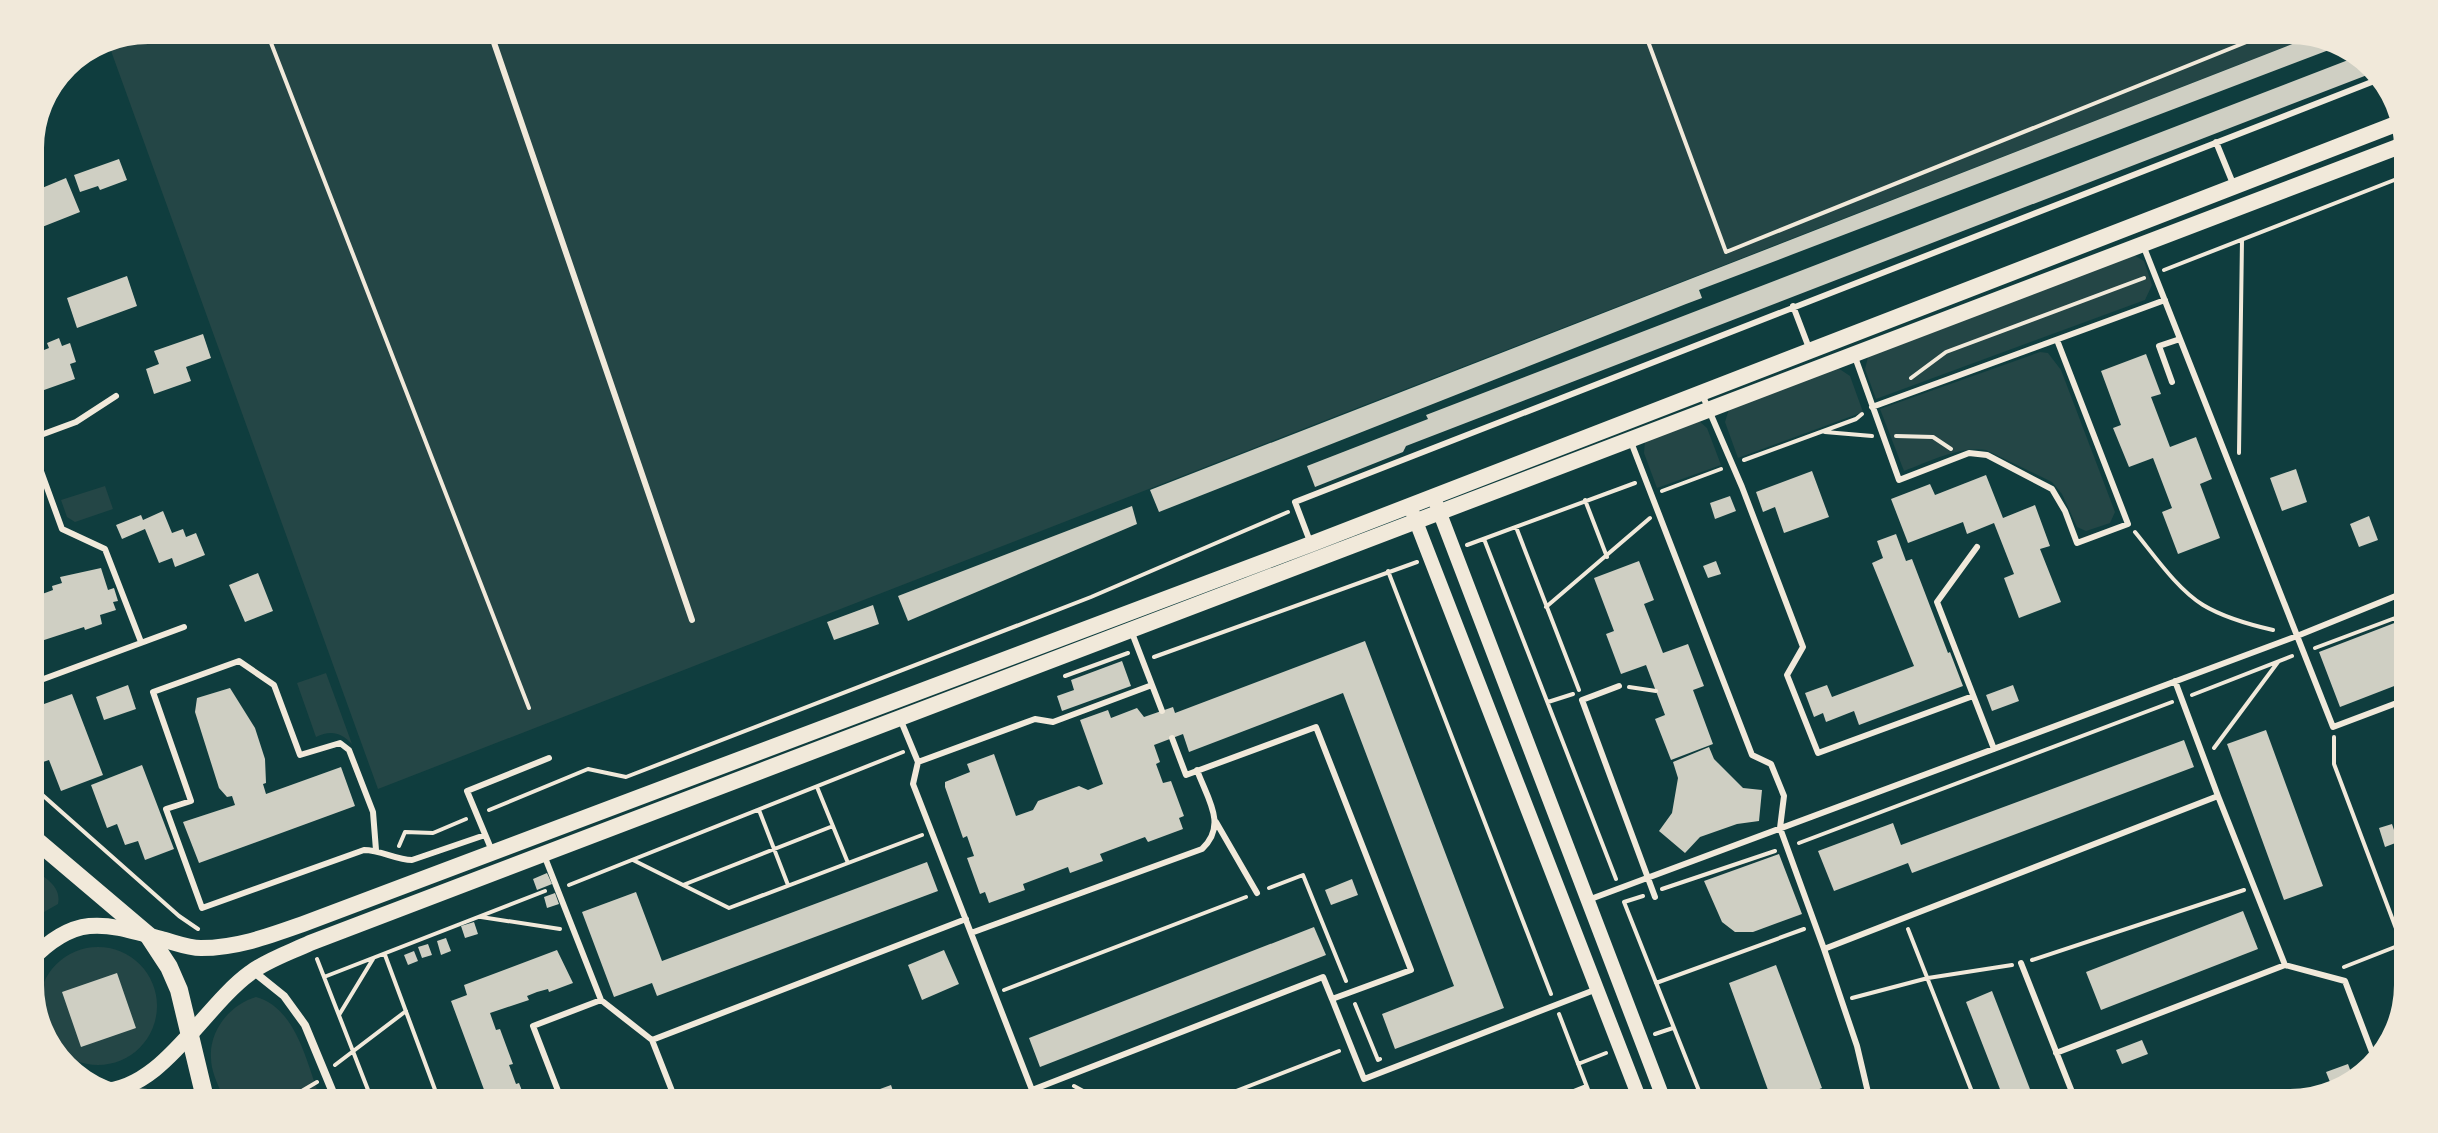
<svg xmlns="http://www.w3.org/2000/svg" width="2438" height="1133" font-family="'Work Sans',sans-serif">
	<style>
		.green { fill: #244646 }
		.building { fill: #cfcfc3 }
		.lines { fill: none; stroke-linecap: round; stroke-linejoin: round }
		.path { stroke: #f1e9da; stroke-width: 4 }
		.service { stroke: #f1e9da; stroke-width: 6 }
		.minor { stroke: #f1e9da; stroke-width: 8 }
		.tertiary { stroke: #f1e9da; stroke-width: 14 }
		.secondary { stroke: #f1e9da; stroke-width: 16 }
		.primary { stroke: #f1e9da; stroke-width: 18 }
	</style>
	<rect width="100%" height="100%" fill="#0f3d3e"/>
	<path class="green" d="M149,30L2305,39L378,789L110,48L101,50Z
		M2134,255L2144,261L2152,285L2145,300L1876,399L1865,369L1868,357Z
		M2040,352L2048,353L2061,370L2115,512L2110,523L2086,531L2077,527L2062,494L2052,482L1986,450C1959,446 1929,462 1904,471L1880,409Z
		M1838,368L1850,376L1863,412L1738,458L1725,422L1729,409Z
		M1699,421L1707,428L1721,465L1657,488L1644,453L1645,441Z
		M105,486L113,509L75,522L67,517L61,500Z
		M326,673L352,744C341,732 330,730 316,737L297,683Z
		M30,867C43,877 62,885 58,904L30,920Z
		M39 1006a59 59 0 1 1 118 0a59 59 0 1 1-118 0Z
		M256,997C296,1008 306,1061 319,1095L222,1094C217,1083 211,1070 211,1058C209,1030 231,1004 256,997Z"/>
	<path class="building" d="M2305,39H2335L2342,45L1699,290L1702,298L1686,304L1159,512L1150,490Z
		M2356,57L2375,72L1406,446L1403,452L1315,487L1307,466L1428,419L1426,415Z
		M119,159L127,180L100,190L98,186L80,192L74,175Z
		M66,178L80,212L37,229L30,212V193Z
		M127,276L137,306L77,328L67,298Z
		M203,334L211,358L186,367L191,381L154,394L146,369L159,364L154,351Z
		M59,338L62,346L70,343L76,362L70,364L75,379L30,395V345L34,354L49,348L47,343Z
		M2146,354L2161,394L2151,397L2170,447L2196,437L2212,479L2200,484L2220,538L2178,554L2162,512L2172,508L2153,458L2129,467L2113,428L2121,425L2101,371Z
		M2296,469L2307,502L2282,511L2270,478Z
		M1812,471L1829,517L1784,533L1775,507L1763,512L1756,492Z
		M1986,475L2003,518L2035,505L2050,546L2040,549L2061,602L2019,618L2004,578L2014,574L1994,523L1967,534L1963,522L1908,543L1891,499L1930,484L1935,495Z
		M34,487L42,513H39L41,519L30,523V489Z
		M1730,496L1736,511L1715,519L1710,503Z
		M1132,506L1137,524L908,621L898,596Z
		M163,511L172,533L183,529L186,537L196,533L205,555L175,567L172,558L159,563L145,529L122,539L116,525L141,515L143,520Z
		M2369,516L2378,540L2359,547L2350,524Z
		M1896,534L1906,561L1912,559L1948,653L1950,652L1963,686L1859,725L1854,711L1826,722L1823,713L1814,717L1805,693L1827,685L1832,697L1914,666L1872,563L1883,558L1877,541Z
		M1639,561L1654,600L1644,604L1663,653L1688,644L1704,686L1693,690L1713,744L1671,760L1655,719L1665,715L1646,665L1621,674L1606,634L1614,631L1594,578Z
		M1716,561L1721,574L1708,578L1703,566Z
		M101,568L108,590L114,588L118,601L113,602L116,610L100,615L102,624L85,630L84,627L38,642L41,649L30,652V602L35,601L34,597L53,590L52,586L62,583L60,577Z
		M258,573L273,611L245,622L229,585Z
		M873,605L879,624L834,640L827,622Z
		M2397,622L2403,638L2402,683L2340,707L2319,652Z
		M1365,641L1504,1008L1395,1049L1382,1014L1454,986L1343,693L1189,752L1183,734L1154,745L1160,762L1156,764L1163,783L1171,781L1184,816L1179,818L1183,829L1148,842L1145,837L1100,854L1103,861L1070,873L1068,867L1023,884L1025,890L989,903L985,892L980,894L967,858L974,856L967,836L963,838L945,787V782L970,772L967,764L994,754L1016,816L1033,810L1038,801L1079,786L1088,790L1103,784L1080,720L1108,710L1111,718L1137,708L1144,717L1173,707L1175,713Z
		M1122,661L1131,686L1062,711L1057,696L1074,690L1071,680Z
		M128,685L136,709L104,720L96,697Z
		M2013,685L2019,701L1992,711L1986,695Z
		M230,688L255,728L265,759L266,783L263,784L266,794L341,767L355,806L199,863L183,822L235,805L232,796L227,797L219,788L195,712L197,698Z
		M72,694L103,775L61,791L49,760L34,765L30,755V709Z
		M2266,730L2323,886L2284,900L2227,744Z
		M2184,740L2194,767L1912,873L1908,863L1834,891L1818,851L1893,823L1901,845Z
		M1709,747L1714,759L1743,788L1762,790L1759,821L1737,824L1700,837L1685,853L1659,831L1672,813L1678,778L1673,762Z
		M142,765L174,849L145,860L138,841L125,845L117,824L107,828L91,785Z
		M2392,824L2398,842L2385,847L2379,828Z
		M1779,854L1802,914L1753,932H1735L1722,922L1704,881Z
		M927,862L938,891L657,996L652,983L614,997L582,912L636,892L662,961Z
		M547,873L552,884L537,890L533,879Z
		M1352,879L1358,895L1331,905L1325,890Z
		M555,893L559,904L547,908L544,897Z
		M2243,911L2258,949L2101,1010L2086,972Z
		M474,922L478,934L465,938L461,926Z
		M1314,927L1326,955L1040,1067L1029,1038Z
		M446,938L451,951L441,955L437,941Z
		M428,944L432,955L422,958L418,947Z
		M557,950L573,983L549,992L548,989L537,992L527,996L529,1000L490,1013L496,1030L500,1029L513,1064L509,1065L516,1084L519,1083L524,1096L486,1095L451,1001L467,995L464,985Z
		M944,950L959,984L922,1000L908,965Z
		M414,951L418,961L408,965L404,955Z
		M1776,965L1822,1088L1788,1101H1772L1729,983Z
		M117,973L136,1028L81,1047L62,992Z
		M1992,991L2035,1102H2005L1966,1002Z
		M2142,1040L2148,1054L2122,1064L2116,1050Z
		M2348,1064L2355,1083L2309,1097L2306,1091L2330,1082L2326,1072Z
		M891,1085L895,1097H858Z"/>
	<g class="lines">
		<path class="path" d="M266,30L529,708
			M1646,36L1726,252L2254,39
			M2164,270L2407,175
			M1911,378L1946,352L2144,278
			M1825,432L1872,436
			M1896,436L1933,437L1951,449
			M2239,453L2242,240
			M1744,460L1856,419L1862,414
			M1662,491L1721,469
			M1585,500L1607,557
			M1516,527L1579,690
			M2135,532C2154,555 2177,589 2203,605C2223,617 2251,625 2273,630
			M1484,539L1616,879
			M1467,545L1635,483
			M1388,571L1551,994
			M1546,607L1650,518
			M2396,618L2403,636
			M2315,648L2403,615
			M1154,657L1417,562
			M1065,676L1128,653
			M1629,687L1656,691
			M2192,695L2292,656
			M1548,702L1573,694
			M2334,737V764L2400,939
			M2214,748L2278,662
			M30,784L179,916L198,929
			M817,787L848,863
			M489,810L588,769L626,777L1091,597L1288,512
			M759,810L788,885
			M1799,843L2172,702
			M399,846L405,832L433,833L466,819
			M633,860L729,908L922,835
			M569,885L903,752
			M683,885L833,826
			M1269,888L1303,875L1346,981
			M1662,889L1775,851
			M1624,902L1643,896
			M1624,902L1703,1101
			M481,917L560,929
			M1908,929L1976,1102
			M385,955L437,1095
			M317,959L370,1095
			M2032,960L2244,890
			M2344,967L2400,945
			M324,977L545,891
			M1656,983L1804,929
			M1004,990L1246,897
			M1852,998L1928,978L2012,965
			M1355,1004L1378,1060L1380,1059
			M1559,1014L1592,1100
			M339,1015L373,959
			M1655,1034L1673,1028
			M1578,1064L1606,1053
			M335,1065L406,1011
			M1074,1086L1096,1098
			M295,1095L317,1082
			M1218,1098L1339,1051
			M1551,1100L1586,1086"/>
		<path class="service" d="M490,31L692,620
			M2216,142L2234,186
			M30,169L32,168
			M2143,245L2333,727L2402,701
			M1793,306L1809,348
			M1855,357L1899,480L1969,453L1987,455L2052,489L2065,511L2077,543L2128,524L2057,340
			M2172,382L2159,346L2180,339
			M1702,394L1742,487L1803,647L1787,675L1818,753L1973,696
			M1872,407L2165,300
			M30,439L76,422L116,396
			M30,441L62,529L105,549L141,642
			M1631,442L1752,755L1771,764L1784,796L1780,828L1824,949
			M1311,544L1295,502L2382,78
			M1977,547L1937,602L1994,749
			M30,684L184,627
			M1152,685L1162,711
			M1619,686L1582,700L1655,897
			M901,721L918,762L913,784L1032,1090L1323,977L1332,999
			M1172,738L1186,775L1316,727L1411,970L1332,999L1364,1079L1597,989
			M918,762L1035,719L1053,722L1152,685L1132,633
			M1216,822L1257,893
			M376,850L373,812L349,750L340,743L300,755L274,685L239,661L153,692L191,801L166,809L202,908L364,850C381,850 396,860 412,860L485,835
			M492,851L467,791L549,758
			M544,855L601,1000L652,1040L966,919
			M1588,900L2297,636L2403,593
			M971,933L1202,849C1228,825 1207,798 1197,770
			M2021,963L2076,1102
			M2285,965L2345,981L2375,1060
			M652,1040L674,1096
			M2056,1053L2285,965L2218,796
			M560,1096L533,1026L601,1000
			M1870,1101L1857,1046L1824,949L2218,796L2175,681"/>
		<path class="minor" d="M253,971L284,996L305,1025L334,1095"/>
		<path class="tertiary" d="M1436,503L1664,1100
			M1410,506L1640,1100"/>
		<path class="secondary" d="M30,961C77,911 107,924 165,940C176,943 189,948 201,948C237,948 269,936 303,924L1311,544L2401,122
			M100,1091C161,1092 203,1007 250,973C267,960 291,952 310,943L2408,143"/>
		<path class="primary" d="M30,835L148,935L169,967L179,990L204,1094"/>
	</g>
	<path d="M0 0H2438V1133H0ZM148 44H2290A104 104 0 0 1 2394 148V985A104 104 0 0 1 2290 1089H148A104 104 0 0 1 44 985V148A104 104 0 0 1 148 44Z" fill="#f1e9da" fill-rule="evenodd"/>
</svg>
